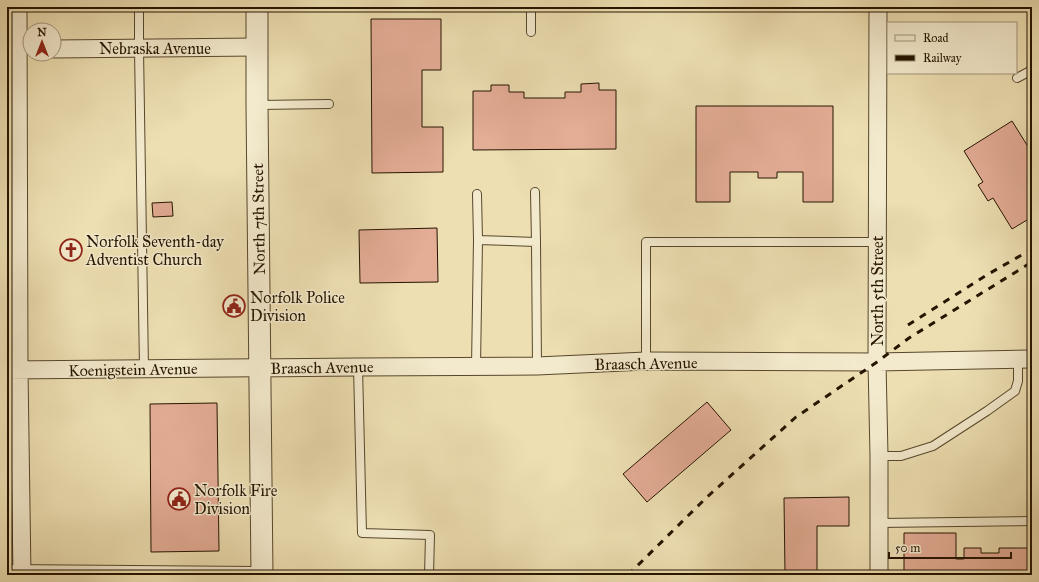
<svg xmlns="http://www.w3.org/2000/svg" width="1039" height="582" font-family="'IM FELL Great Primer',serif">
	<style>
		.building { fill: #e4ad96; stroke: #251400 }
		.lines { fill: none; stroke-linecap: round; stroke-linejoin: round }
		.service-casing { stroke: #57472c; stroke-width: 10 }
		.minor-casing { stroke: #57472c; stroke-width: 19 }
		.tertiary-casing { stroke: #57472c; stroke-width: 23 }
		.service { stroke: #f3eacd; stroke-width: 8 }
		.minor { stroke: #f3eacd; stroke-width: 17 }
		.tertiary { stroke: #f3eacd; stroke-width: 21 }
		.rail { stroke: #251400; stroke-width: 3; stroke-dasharray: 7 7; stroke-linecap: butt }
		.labels { text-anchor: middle; stroke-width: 3; stroke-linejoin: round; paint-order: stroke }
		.street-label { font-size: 16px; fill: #251400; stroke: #f3eacd }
		.poi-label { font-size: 16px; fill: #251400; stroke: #f3eacd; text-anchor: start }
	</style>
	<rect width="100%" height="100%" fill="#eddfb2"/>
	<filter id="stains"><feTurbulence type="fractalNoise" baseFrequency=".005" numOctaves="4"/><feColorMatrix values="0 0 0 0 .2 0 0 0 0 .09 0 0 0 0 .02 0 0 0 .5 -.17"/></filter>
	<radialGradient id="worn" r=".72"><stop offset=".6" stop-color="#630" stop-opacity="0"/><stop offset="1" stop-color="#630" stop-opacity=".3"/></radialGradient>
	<path class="building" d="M371,19H441V70H422V127H443V172L372,173Z
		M599,83V90H616V149L473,150V91H491V85H509V92H524V98H565V92H581V84Z
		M696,106H833V202H803V172H777V178H758V172H730V202H696Z
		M1012,121L1032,153V217L1012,229L993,198L988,201L978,185L983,182L964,151Z
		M172,202L173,216L153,217L152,203Z
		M437,228L438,282L360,283L359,230Z
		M707,402L731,430L647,502L623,474Z
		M217,403L219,551L151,552L150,404Z
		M849,497V526H817V575H785L784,498Z
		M904,533H956V559H964V548H981V553H999V548H1029V567H1032V575H904Z"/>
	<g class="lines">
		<g class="service-casing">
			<path id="service" d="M139,7V49L144,369
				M531,32V7
				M1017,78L1032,70
				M258,105L329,104
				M535,192L536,242
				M477,194L478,240
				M646,361V242H878
				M358,367L362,533L430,535L429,575
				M476,367L478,240L536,242L537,366
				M879,456H901L933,446L987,411L1015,391L1018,381V359
				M879,523L1032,521
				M7,569L261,571"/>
		</g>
		<g class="minor-casing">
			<path id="minor" d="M18,7L19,370L22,575
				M878,7L877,362L879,456V575
				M54,49L257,47
				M7,370L358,367L537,366L646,361L877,362L1032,359"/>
		</g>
		<g class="tertiary-casing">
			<path id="tertiary" d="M257,7V105L262,575"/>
		</g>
		<use href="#service" class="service"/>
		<use href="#minor" class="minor"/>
		<use href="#tertiary" class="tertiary"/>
		<path class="rail" d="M908,325L985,276L1032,249
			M628,575L706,498L796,417L877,362L909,338L1032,262"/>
	</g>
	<defs>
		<g id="church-ring" transform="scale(1.15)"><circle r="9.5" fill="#f3eacd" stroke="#8f2418" stroke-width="1.5"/><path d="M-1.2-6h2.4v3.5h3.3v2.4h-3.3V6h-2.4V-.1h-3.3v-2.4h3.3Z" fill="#8f2418"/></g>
		<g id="civic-ring" transform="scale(1.15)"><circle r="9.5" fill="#f3eacd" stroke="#8f2418" stroke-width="1.5"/><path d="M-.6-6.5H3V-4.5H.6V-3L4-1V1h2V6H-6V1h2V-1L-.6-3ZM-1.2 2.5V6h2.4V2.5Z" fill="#8f2418"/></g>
	</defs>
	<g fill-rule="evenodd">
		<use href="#church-ring" x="71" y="250"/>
		<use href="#civic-ring" x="234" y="306"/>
		<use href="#civic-ring" x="179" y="499"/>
	</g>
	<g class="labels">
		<g class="street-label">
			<text x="155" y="54">Nebraska Avenue</text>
			<text transform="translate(258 219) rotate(-91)" y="6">North 7th Street</text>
			<text transform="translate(877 291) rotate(-90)" y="6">North 5th Street</text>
			<text transform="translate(646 363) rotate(-1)" y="6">Braasch Avenue</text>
			<text transform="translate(322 367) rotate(-1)" y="6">Braasch Avenue</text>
			<text transform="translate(133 369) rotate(-1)" y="6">Koenigstein Avenue</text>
		</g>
		<g class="poi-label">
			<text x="86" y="247">Norfolk Seventh-day<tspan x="86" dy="18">Adventist Church</tspan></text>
			<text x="250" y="303">Norfolk Police<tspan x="250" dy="18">Division</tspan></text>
			<text x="194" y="496">Norfolk Fire<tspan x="194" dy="18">Division</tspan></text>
		</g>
	</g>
	<rect width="1039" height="582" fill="none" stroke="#eddfb2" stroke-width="24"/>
	<rect x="8" y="8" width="1023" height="566" fill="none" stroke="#251400" stroke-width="2"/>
	<rect x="12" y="12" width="1015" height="558" fill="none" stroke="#251400"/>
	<rect x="887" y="22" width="130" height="52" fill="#f3eacd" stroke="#a1947b"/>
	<rect x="895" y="35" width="20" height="6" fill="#f3eacd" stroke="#a1947b"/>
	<text x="923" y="42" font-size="12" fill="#251400">Road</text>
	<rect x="895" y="55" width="20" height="6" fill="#251400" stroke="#a1947b"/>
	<text x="923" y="62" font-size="12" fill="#251400">Railway</text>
	<g transform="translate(42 42)"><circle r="19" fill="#f3eacd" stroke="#a1947b"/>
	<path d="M0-3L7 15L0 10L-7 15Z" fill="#8f2418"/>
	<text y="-6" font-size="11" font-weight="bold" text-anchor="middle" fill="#251400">N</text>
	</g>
	<path d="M889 552v6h122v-6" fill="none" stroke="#251400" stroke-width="2"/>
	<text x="895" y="552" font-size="12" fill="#251400" stroke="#f3eacd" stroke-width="3" paint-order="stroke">50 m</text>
	<rect width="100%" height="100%" filter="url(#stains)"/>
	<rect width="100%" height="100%" fill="url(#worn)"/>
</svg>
